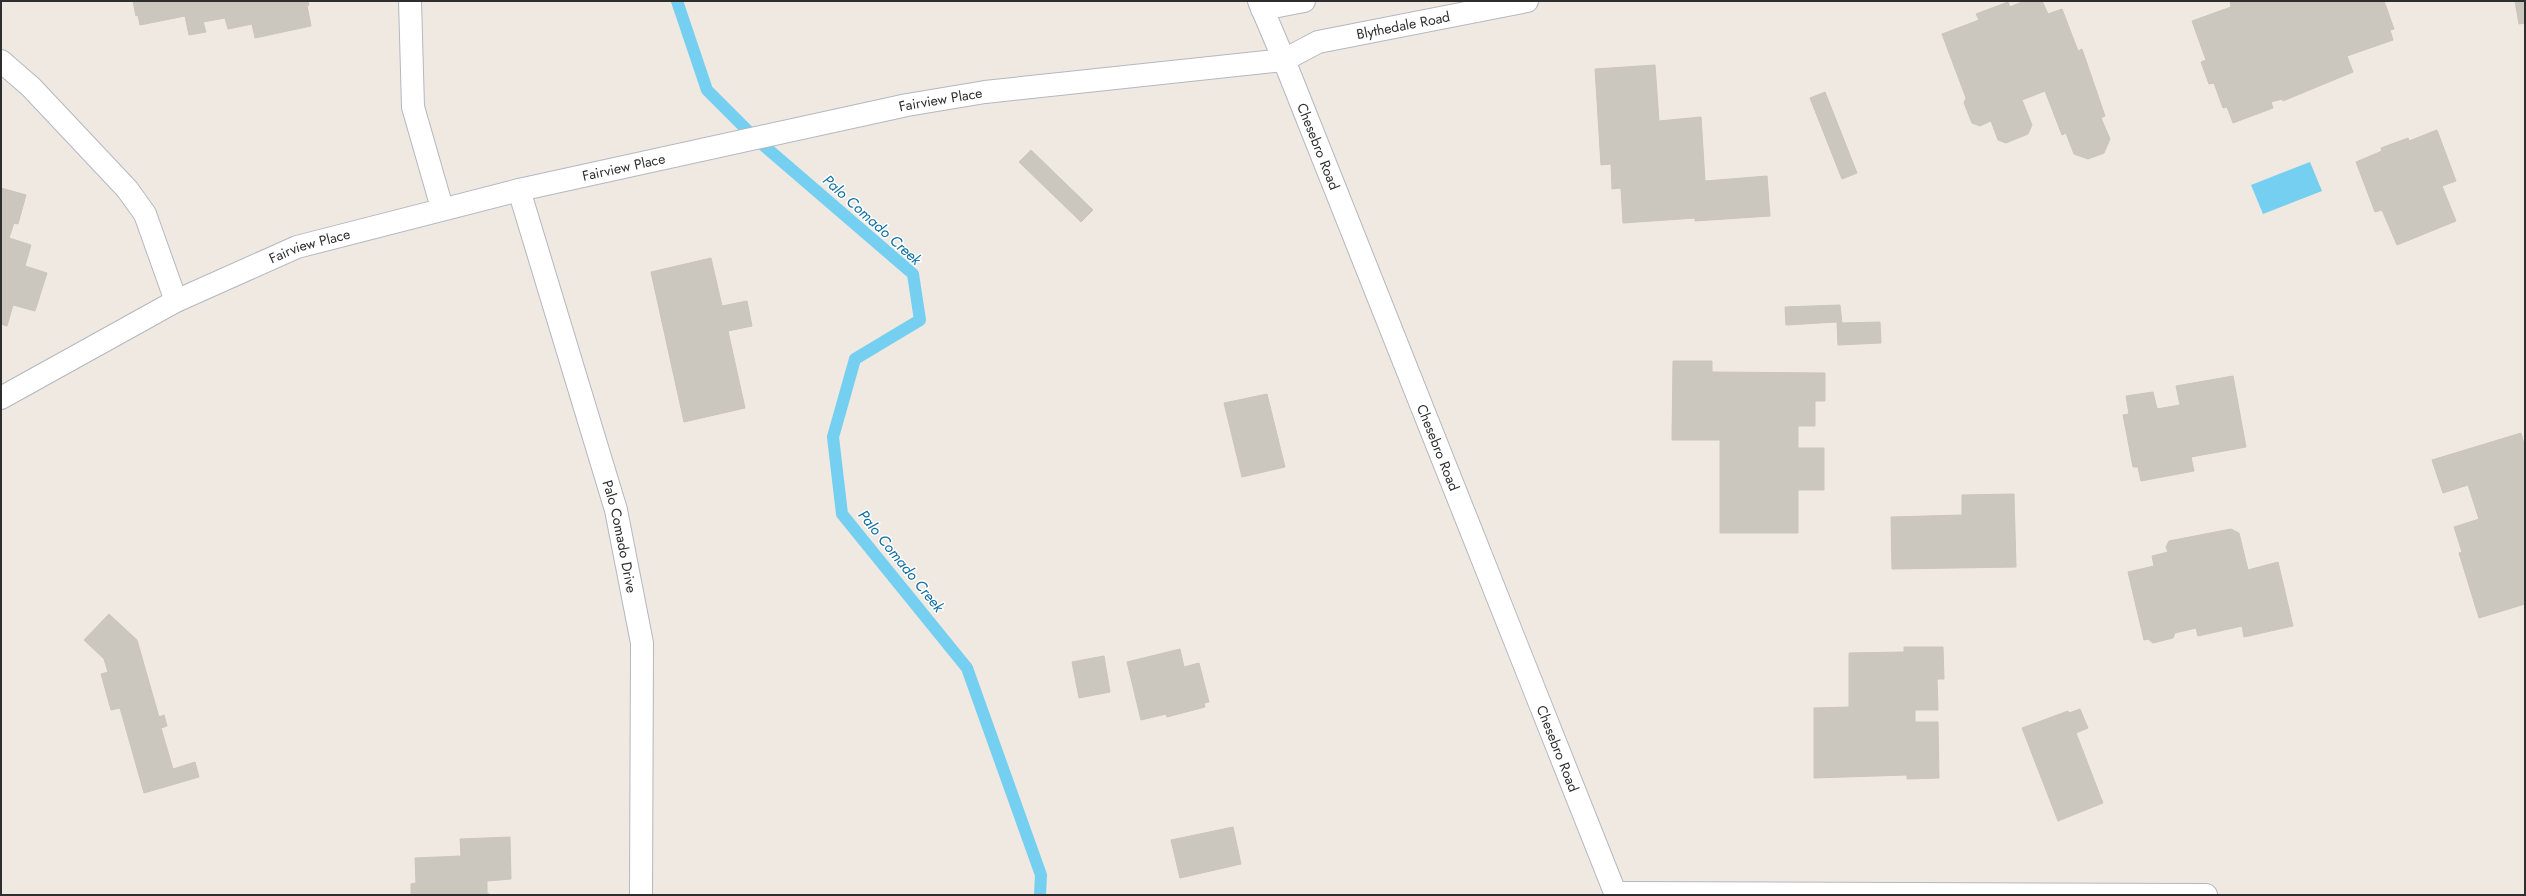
<svg xmlns="http://www.w3.org/2000/svg" width="2526" height="896" font-family="Jost,sans-serif">
	<style>
		.water { fill: #75cff0 }
		.lines { fill: none; stroke-linecap: round; stroke-linejoin: round }
		.stream { stroke: #75cff0; stroke-width: 12 }
		.building { fill: #cbc7bf; stroke: #cbc5ba }
		.minor-casing { stroke: #b4b7c1; stroke-width: 24 }
		.minor { stroke: #fff; stroke-width: 22 }
		.labels { text-anchor: middle; stroke-width: 3; stroke-linejoin: round; paint-order: stroke }
		.street-label { font-size: 14px; fill: #2e2e2e; stroke: #fff }
		.water-label { font-size: 15px; font-style: italic; fill: #0d6fa3; stroke: #fff }
	</style>
	<rect width="100%" height="100%" fill="#efe9e1"/>
	<path class="water" d="M2310,162L2322,191L2263,214L2251,185Z"/>
	<g class="lines">
		<path class="stream" d="M677,1L707,90L755,138L913,274L920,320L855,359L833,437L842,514L967,668L1041,875L1040,895"/>
	</g>
	<path class="building" d="M133,1H308L309,5L307,6L311,26L255,38L252,24L228,29L225,18L203,22L206,32L189,35L185,16L140,25L138,15L136,16Z
		M2024,1H2042L2048,14L2062,9L2078,51L2082,49L2105,116L2101,118L2110,139L2104,153L2088,159L2074,154L2066,133L2062,135L2045,91L2022,100L2032,125L2028,134L2006,143L1998,140L1991,121L1980,126L1972,123L1964,103L1966,98L1942,34L1979,20L1976,14L2008,2L2010,7Z
		M2230,1H2384L2394,29L2390,30L2393,40L2347,56L2353,72L2283,101L2282,99L2271,102L2273,108L2233,123L2227,107L2223,108L2214,83L2209,84L2201,62L2206,60L2192,21L2231,7Z
		M2515,1H2525V23L2519,24Z
		M1655,65L1659,121L1701,117L1705,181L1767,176L1770,216L1695,221V218L1623,223L1621,188L1612,189L1611,164L1601,165L1595,69Z
		M1825,92L1857,173L1842,179L1810,98Z
		M2437,130L2456,181L2442,186L2456,221L2397,245L2382,210L2375,212L2356,162L2382,151L2381,148L2408,138L2409,141Z
		M1031,150L1093,210L1081,222L1019,162Z
		M1,188L26,195L18,224L14,223L9,238L31,245L25,266L47,273L35,311L13,305L7,326L1,324Z
		M711,258L722,306L747,301L752,326L728,331L745,408L684,422L651,272Z
		M1840,305L1842,323L1880,322L1881,343L1838,345L1837,322L1786,325L1785,307Z
		M1673,361H1712V372L1825,373V401H1815V426H1798V448H1824V490H1798V533H1720V440H1672Z
		M2233,376L2246,447L2191,457L2194,471L2141,481L2138,467H2133L2123,415L2129,414L2126,396L2153,392L2157,409L2180,405L2176,386Z
		M1267,394L1285,467L1242,477L1224,403Z
		M2521,433L2525,448V604L2479,618L2459,553L2462,552L2454,527L2479,519L2468,485L2443,493L2432,460Z
		M2014,494L2016,567L1892,569L1891,517L1962,515V495Z
		M2231,529L2239,533L2248,570L2278,562L2293,626L2244,637L2242,626L2198,636L2196,628L2175,633L2173,638L2153,643L2148,639L2144,640L2128,572L2154,566L2152,556L2168,552L2166,547L2169,541Z
		M109,614L137,640L159,717L164,715L167,726L161,728L173,769L195,762L199,777L144,793L120,708L111,710L101,674L108,672L104,659L84,640Z
		M1904,647H1943L1944,679H1937L1938,710H1915V722H1938L1939,778L1907,779V775L1814,778V708L1849,707V653L1904,652Z
		M1180,649L1184,667L1199,663L1209,702L1204,703L1205,707L1167,717L1166,714L1141,720L1127,662Z
		M1104,656L1110,692L1079,698L1072,662Z
		M2080,709L2088,728L2076,733L2103,803L2058,821L2022,728L2068,711L2069,713Z
		M1233,827L1241,864L1180,878L1171,840Z
		M510,837L511,879L487,881V893L491,895H411V884L416,883L415,858L461,856L460,839Z"/>
	<g class="lines">
		<g class="minor-casing">
			<g id="minor">
				<path d="M410,1L413,107L442,208"/>
				<path id="s1" d="M1259,1L1284,60L1616,895"/>
				<path d="M1262,9L1304,1"/>
				<path d="M1,61L31,87L127,189L145,214L176,301"/>
				<path id="s2" d="M519,190L616,510L642,643L641,895"/>
				<path id="s3" d="M1,398L176,301L297,247L519,190L907,105L985,92L1284,60L1318,42L1527,1"/>
				<path d="M1616,893L2206,895"/>
			</g>
		</g>
		<use href="#minor" class="minor"/>
	</g>
	<g class="labels">
		<g class="street-label">
			<text dy="5" stroke="none"><textPath href="#s3" startOffset="1464">Blythedale Road</textPath></text>
			<text dy="5" stroke="none"><textPath href="#s3" startOffset="993">Fairview Place</textPath></text>
			<text dy="5" stroke="none"><textPath href="#s1" startOffset="157">Chesebro Road</textPath></text>
			<text dy="5" stroke="none"><textPath href="#s3" startOffset="669">Fairview Place</textPath></text>
			<text dy="5" stroke="none"><textPath href="#s3" startOffset="345">Fairview Place</textPath></text>
			<text dy="5" stroke="none"><textPath href="#s1" startOffset="481">Chesebro Road</textPath></text>
			<text dy="5" stroke="none"><textPath href="#s2" startOffset="361">Palo Comado Drive</textPath></text>
			<text dy="5" stroke="none"><textPath href="#s1" startOffset="805">Chesebro Road</textPath></text>
		</g>
		<g class="water-label">
			<text transform="translate(872 220) rotate(42)" y="5">Palo Comado Creek</text>
			<text transform="translate(901 561) rotate(51)" y="5">Palo Comado Creek</text>
		</g>
	</g>
	<rect width="2526" height="896" fill="none" stroke="#2e2e2e" stroke-width="4"/>
</svg>
